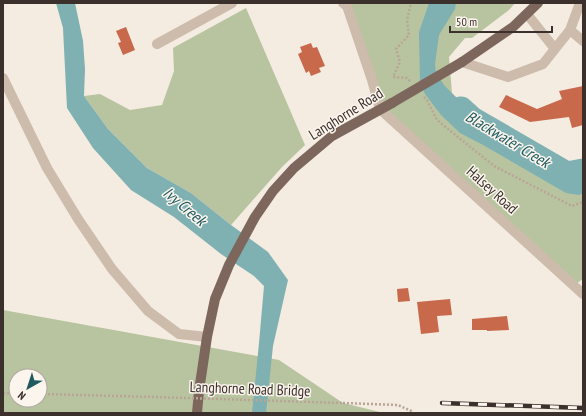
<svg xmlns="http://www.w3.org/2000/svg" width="586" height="416" font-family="'PT Sans Narrow',sans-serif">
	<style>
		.green { fill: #b8c4a0; fill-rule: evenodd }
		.water { fill: #7fb0b2 }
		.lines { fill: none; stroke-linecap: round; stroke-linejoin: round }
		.river { stroke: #7fb0b2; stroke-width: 25 }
		.building { fill: #c8694b }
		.path { stroke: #b9a596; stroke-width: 2.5; stroke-dasharray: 2 2; stroke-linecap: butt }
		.minor { stroke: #cdbbac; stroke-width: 10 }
		.major { stroke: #7d675c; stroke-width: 10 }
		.rail-casing { stroke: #3b302b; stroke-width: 4.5 }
		.rail { stroke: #fbf5ee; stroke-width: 3; stroke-dasharray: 9; stroke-linecap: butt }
		.path-bridge { stroke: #b9a596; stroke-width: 2.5; stroke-dasharray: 2 2; stroke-linecap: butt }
		.major-bridge { stroke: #7d675c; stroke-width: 10 }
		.labels { text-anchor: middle; stroke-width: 3; stroke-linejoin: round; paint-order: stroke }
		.street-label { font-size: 15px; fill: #3b302b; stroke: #fbf5ee }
		.water-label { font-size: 16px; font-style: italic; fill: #1f5a5e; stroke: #fbf5ee }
	</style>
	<rect width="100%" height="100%" fill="#f4ebe1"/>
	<path class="green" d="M344,3H515L509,10L472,38H465L449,57L452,93L480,121L524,149L567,174L583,171V279L574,285L380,109Z
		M246,8L305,145L282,167L231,225L191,193L147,168L108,129L84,96L100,94L130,110L162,105L174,71L173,48Z
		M3,310L279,360L343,403L384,413H3ZM16,376H40V400H16Z"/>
	<path class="water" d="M56,3H75L83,41L85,69L84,96L108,129L147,168L191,193L231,225L268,252L288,280L273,346L266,413H252L259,343L264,286L254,276L221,254L174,217L131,190L93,148L67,108L63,28Z
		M429,3H456L455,9L439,35L435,64L436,73L444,85L473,115L506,144L571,178L583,175V193L579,195L566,193L483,145L460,133L441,115L425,94L420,83L419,32Z"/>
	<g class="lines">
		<path class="river" d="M461,109L472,119L567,174L583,171"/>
	</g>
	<path class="building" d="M126,27L135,50L123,55L118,43L121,42L116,31Z
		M311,43L313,48L317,47L325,66L319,68L321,72L311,76L309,71L306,73L298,54L302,52L300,47Z
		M583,86V125L572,128L569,117L530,122L499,107L506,95L537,109L562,99L559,91Z
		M408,288L410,301L398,302L397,289Z
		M450,299L452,315L437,316L439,332L421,334L417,302Z
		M507,316L509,330L487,331V330H472V319Z"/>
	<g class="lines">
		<path class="path" d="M410,81L407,78L393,77L400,62L396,49L409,35L407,20L411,3
			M424,97L427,100L437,120L494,166L572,206L583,202
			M3,393L16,394
			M40,394L156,397
			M343,403L398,405L411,411L412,413"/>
		<path class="minor" d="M343,3L347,6L372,80L380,109L583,294
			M527,14L555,49
			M570,30L583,41
			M157,44L232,3
			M462,62L508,77L543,64L570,30L580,3
			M3,78L47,168L78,219L112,269L148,311L179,334L207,337"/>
		<path class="major" d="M462,62L513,27L538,3
			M197,413L199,391L207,337L215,299L229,265L255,217L273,191L294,168L332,136L392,103"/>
		<g class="rail-casing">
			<path id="rail" d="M442,403L583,408"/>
		</g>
		<use href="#rail" class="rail"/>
		<path class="path-bridge" d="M156,397L343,403"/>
		<path class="major-bridge" d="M392,103L462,62"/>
	</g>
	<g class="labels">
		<g class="street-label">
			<text transform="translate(346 114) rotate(-32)" y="5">Langhorne Road</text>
			<text transform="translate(492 190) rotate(42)" y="5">Halsey Road</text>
			<text transform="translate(250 389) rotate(2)" y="5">Langhorne Road Bridge</text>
		</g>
		<g class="water-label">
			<text transform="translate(508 139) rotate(31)" y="6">Blackwater Creek</text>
			<text transform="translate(185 206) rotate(40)" y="6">Ivy Creek</text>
		</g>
	</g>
	<rect width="586" height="416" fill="none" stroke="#3b302b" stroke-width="8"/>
	<g transform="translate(28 388) rotate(219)"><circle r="19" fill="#fbf5ee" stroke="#aea6a0"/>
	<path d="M0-3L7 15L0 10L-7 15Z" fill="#1f5a5e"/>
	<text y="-6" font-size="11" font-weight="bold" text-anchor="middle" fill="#3b302b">N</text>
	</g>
	<path d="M450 26v6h102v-6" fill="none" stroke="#3b302b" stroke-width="2"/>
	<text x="456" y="26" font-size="12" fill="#3b302b" stroke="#fbf5ee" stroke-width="3" paint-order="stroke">50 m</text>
</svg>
